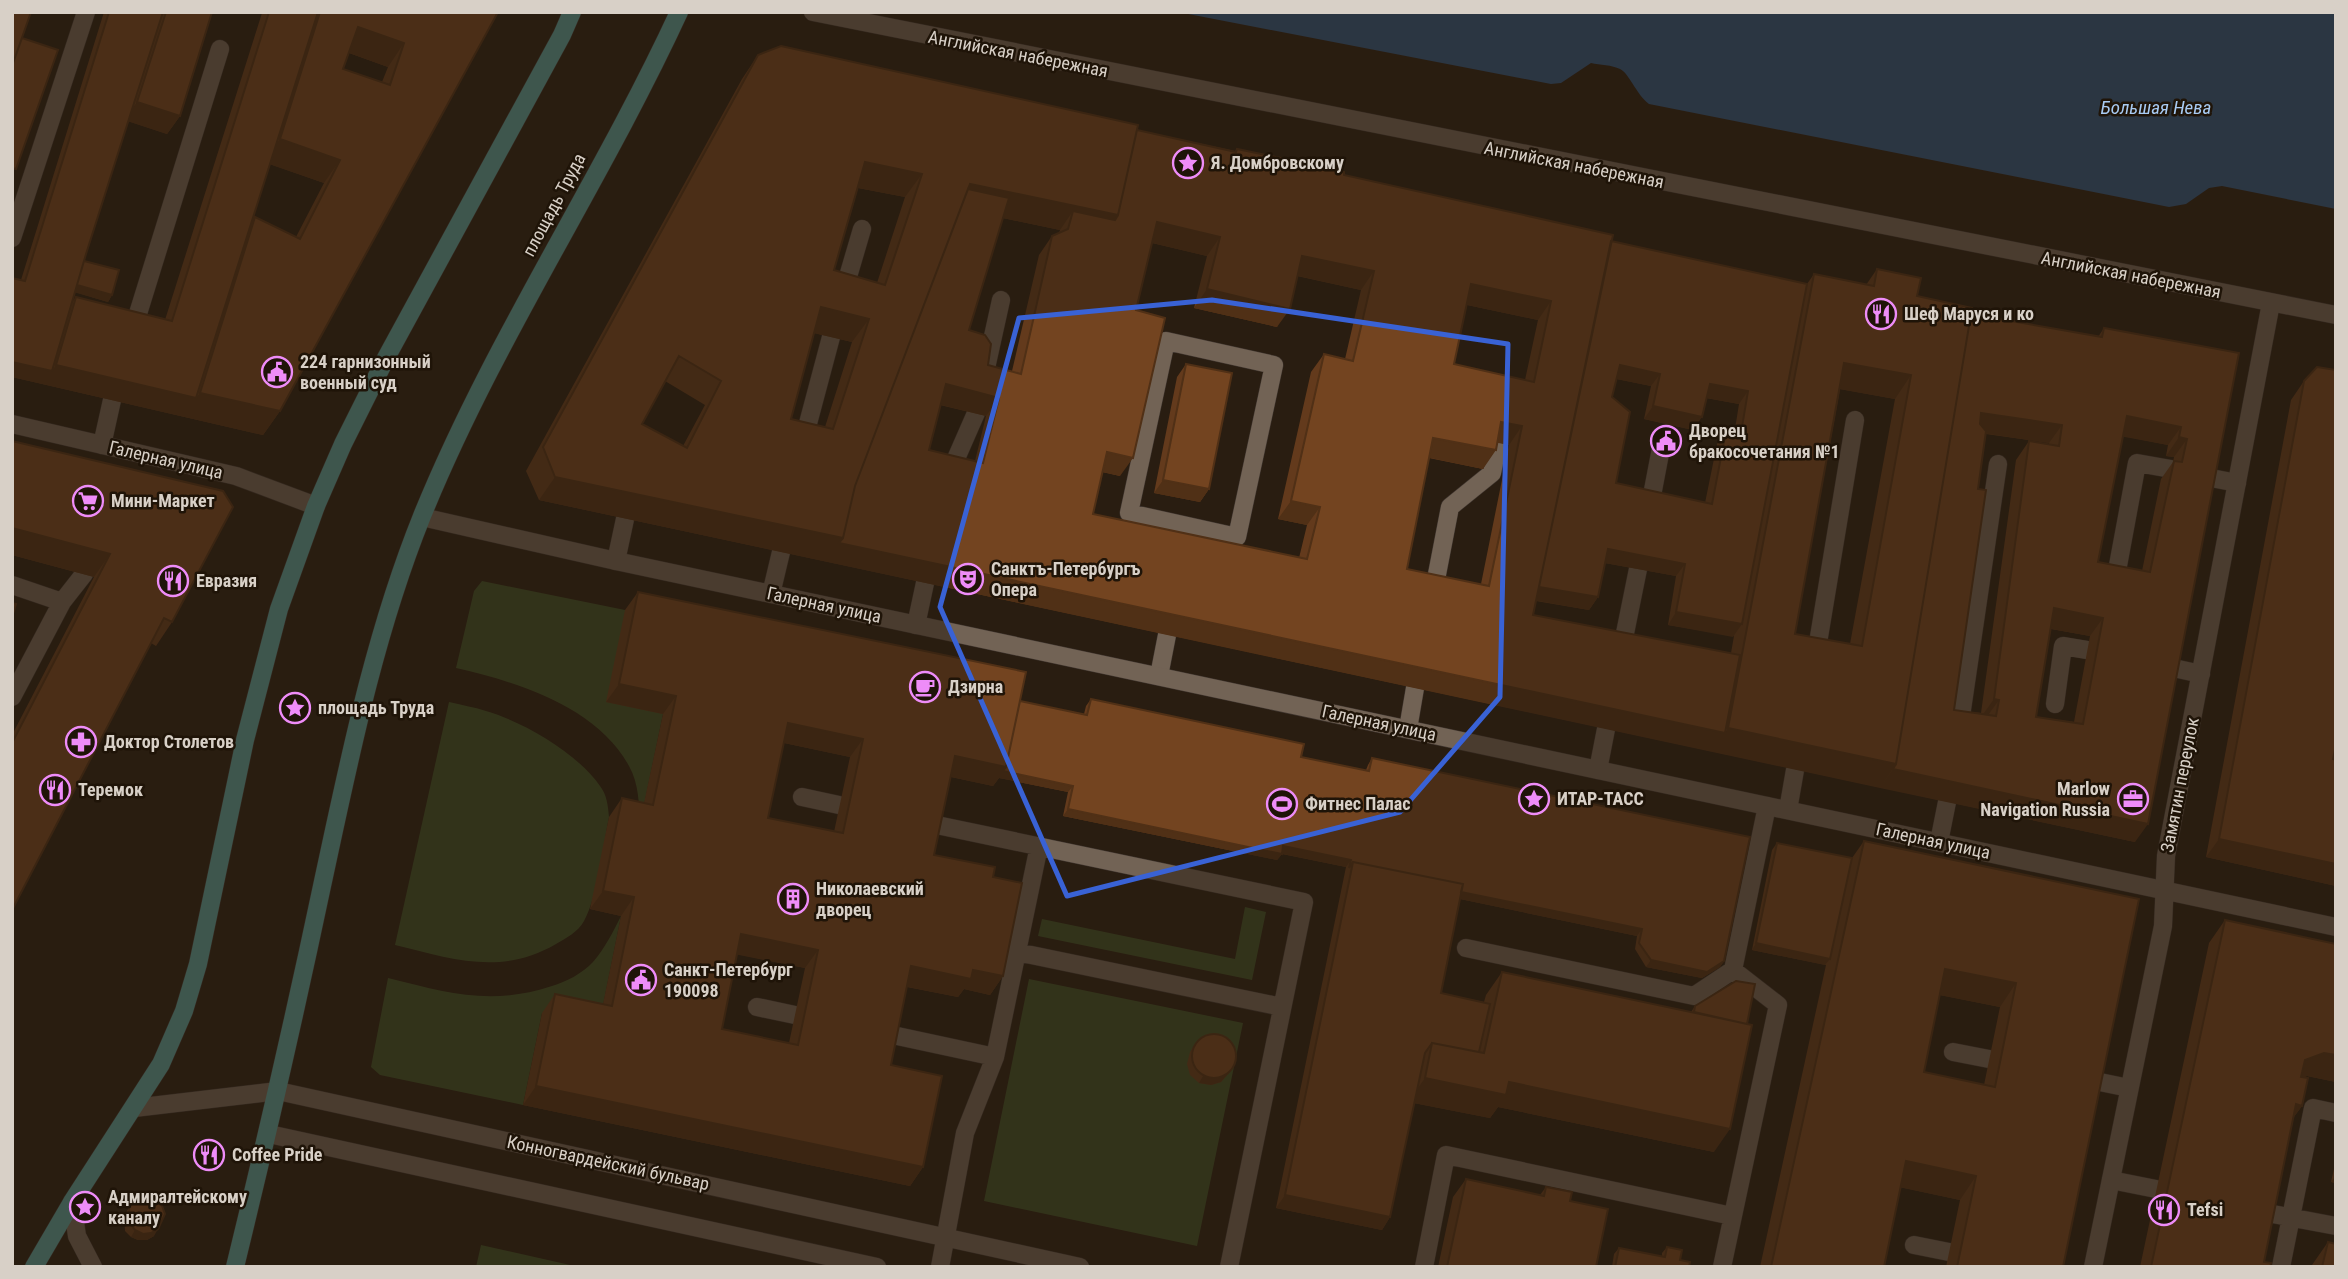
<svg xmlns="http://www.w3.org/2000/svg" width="2348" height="1279" font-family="'Roboto Condensed',sans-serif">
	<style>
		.green { fill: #3d4f27 }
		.water { fill: #2e547e }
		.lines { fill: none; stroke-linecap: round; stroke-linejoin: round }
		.service-casing { stroke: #413731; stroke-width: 19 }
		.minor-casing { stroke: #413731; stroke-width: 19 }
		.tertiary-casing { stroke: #413731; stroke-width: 19 }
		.secondary-casing { stroke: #413731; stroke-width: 19 }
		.primary-casing { stroke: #413731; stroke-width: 19 }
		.service { stroke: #726355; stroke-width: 18 }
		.minor { stroke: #726355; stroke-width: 18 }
		.tertiary { stroke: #726355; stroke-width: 18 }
		.secondary { stroke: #726355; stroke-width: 18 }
		.primary { stroke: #579b98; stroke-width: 18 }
		.wall { fill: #633a1c; fill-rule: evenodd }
		.shaded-wall { fill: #503016 }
		.building { fill: #734420; stroke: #503016; stroke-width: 2; fill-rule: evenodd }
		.marked { fill: none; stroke: #3962d5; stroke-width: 5; stroke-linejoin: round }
		.labels { text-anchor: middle; stroke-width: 5; stroke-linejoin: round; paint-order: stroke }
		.street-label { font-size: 18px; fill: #d8d0c7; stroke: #1f1408 }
		.poi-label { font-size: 18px; font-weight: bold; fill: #d8d0c7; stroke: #1f1408; text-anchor: start }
		.water-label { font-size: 19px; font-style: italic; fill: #a8cbf3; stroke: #1f1408 }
	</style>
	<rect width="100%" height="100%" fill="#291d11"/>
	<path class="green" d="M482,581L625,610L663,714L640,824C639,804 639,784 629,766C597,707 518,682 456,668L474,591Z
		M449,702C461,705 474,707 486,711C524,722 577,753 600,786C607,795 608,806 609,817C603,846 598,896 584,921C578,932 566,938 556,944C501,976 452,959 395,945Z
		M1245,907L1266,912L1252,980L1038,936L1042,919L1235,959Z
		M621,916L599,1025L542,1013L523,1105L380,1075L371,1067L388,978C448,993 491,1006 552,986C566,982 583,973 593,962C605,948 613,932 621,916Z
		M1029,979L1243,1023L1197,1246L984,1201Z
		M481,1245L579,1267H476Z"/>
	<path class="water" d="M1178,12H2336V209L2222,186L2209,188L2186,204L2169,207L1649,104C1636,94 1629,73 1620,69C1612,65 1600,65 1591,63L1561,83L1551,84Z"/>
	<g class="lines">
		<g class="service-casing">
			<path id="service" d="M12,238L86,12
				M842,297L862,229
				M132,333L220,49
				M1166,341L1274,365L1237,537L1129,513Z
				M986,368L1001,300
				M102,445L112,400
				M802,446L831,337
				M948,477L976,413
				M2206,477L2237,483
				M1650,506L1662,443
				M616,561L625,519
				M2117,571L2137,463L2171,469
				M12,585L62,602
				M771,594L781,552
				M1433,595L1450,507L1492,473L1498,443
				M916,625L925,583
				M1621,653L1638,569
				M1815,661L1855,420
				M2169,667L2201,674
				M1159,676L1167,635
				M12,697L62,602L84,574
				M2055,704L2063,646L2087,650
				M1408,729L1415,688
				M1959,730L1998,464
				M1598,770L1606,729
				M802,797L839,805
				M1788,810L1795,770
				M932,824L1304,902L1229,1267
				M1939,842L1947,802
				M1466,948L1694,996L1733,970
				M1017,952L1282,1007
				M757,1007L795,1015
				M888,1034L995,1057
				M1953,1052L1989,1059
				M2090,1080L2129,1088
				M2111,1180L2156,1189
				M2262,1212L2336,1226
				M1914,1245L1949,1252
				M940,1267L965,1133L995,1057L1039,846
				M1424,1267L1446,1155L1732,1216
				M1722,1267L1778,1005L1733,970L1767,806
				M2281,1267L2313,1108L2336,1113"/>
		</g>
		<g class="minor-casing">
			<path id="minor" d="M12,424L236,476L316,506
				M422,517L616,561L2336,927
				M269,1134L877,1267
				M2093,1267L2163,926L2166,856L2271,303"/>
		</g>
		<g class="tertiary-casing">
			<path id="tertiary" d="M134,1108L278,1091L1080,1267"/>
		</g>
		<g class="secondary-casing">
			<path id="secondary" d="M813,12L2336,315
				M72,1202L77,1236L93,1267"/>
		</g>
		<g class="primary-casing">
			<path id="primary" d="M34,1267L72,1202L161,1064L184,1011L198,964L245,740L279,609L316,506L343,444L386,358L562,35L572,12
				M235,1267C266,1140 295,1014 322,886C349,761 374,635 422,516C493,341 600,183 679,12"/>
		</g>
		<use href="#service" class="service"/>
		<use href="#minor" class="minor"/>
		<use href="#tertiary" class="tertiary"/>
		<use href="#secondary" class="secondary"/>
		<use href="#primary" class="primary"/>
	</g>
	<path class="wall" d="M104,12H212L180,116L167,134L128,121L84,261L112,295L108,302L75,292L72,302L76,297L165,320L262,13L260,12H498L280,411L263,435L12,377L21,280ZM349,53L388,67L382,82L343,69ZM270,164L324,183L296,237L255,217L252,220Z
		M758,55L1137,130L1235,151L1237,149L1611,241L1807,284L1814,274L1866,285L1877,269L1917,296L1971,314L2098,337L2104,328L2239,353L2135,842L539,500L526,471L742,79ZM858,188L905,197L877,283L834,270ZM1003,218L1060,230L1059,233L1052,236L1039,255L1012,371L988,365L969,330ZM1152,243L1207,256L1194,308L1277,327L1297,276L1361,290L1345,359L1324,354L1311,372L1278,519L1307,525L1299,558L1093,514L1102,472L1120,476L1136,310ZM1467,305L1538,320L1525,380L1454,364ZM814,333L852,342L825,427L791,419ZM1617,379L1651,386L1644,419L1693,430L1706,398L1739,404L1735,429L1726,431L1717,444L1705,503L1616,483L1612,397ZM665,381L705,405L683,446L642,424ZM1840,389L1895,399L1850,644L1795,634ZM940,405L986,416L975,461L929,450ZM1986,434L2049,443V444L2029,441L2016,460L1981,713L1954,710L1978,489ZM2123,436L2168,445L2166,456L2174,457L2173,462L2161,479L2142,571L2098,562ZM1497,442L1509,445L1481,584L1407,569L1429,458L1483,469ZM1605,563L1676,576L1668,625L1734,636L1731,653L1533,615L1536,601L1589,610L1598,597ZM2051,629L2090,636L2074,722L2036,717Z
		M1186,364L1209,489L1200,502L1154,493L1177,377Z
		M2304,381L2333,759L2336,760V886L2206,857L2291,400Z
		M12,441L172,622L156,646L151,643L12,910V735L94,577L12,555Z
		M638,592L1020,701L1084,714L1086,706L1091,699L1301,757L1366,770L1368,765L1372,758L1724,961L1720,967L1702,978L1646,967L1635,949L1637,936L1460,899L1441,993L1484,1002L1486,995L1502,972L1691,1012L1695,1006L1714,1152L1498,1107L1490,1118L1414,1103L1390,1217L1382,1230L1276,1208L1346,867L1282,854L1277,860L1063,816L1068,792L999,778L993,786L951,777L934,855L993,877L1003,976L990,995L964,989L958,997L907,987L891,1065L923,1167L910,1186L523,1105L542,1013L555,994L603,1004L621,916L590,909L609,817L622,798L644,803L663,714L606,702L625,610ZM784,743L850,757L834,832L768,818ZM737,954L805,968L789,1043L722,1029Z
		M1864,841L2139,899L2063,1267H1946L1960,1200L1900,1187L1884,1267H1760L1826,965L1752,950L1772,850L1777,843L1852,858ZM1940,995L2000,1007L1984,1085L1924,1072Z
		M2225,920L2336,944V1082L2307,1076L2304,1077L2302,1106L2293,1118L2264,1262L2270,1267H2140L2209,943Z
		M1194,1046L1229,1073L1221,1082L1211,1085L1199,1083L1190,1075L1187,1064L1190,1052Z
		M2336,1160V1183L2331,1182Z
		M1466,1179L1540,1195L1546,1187L1570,1201L1596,1267H1438L1453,1197Z
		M134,1201L154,1236L147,1240H138L131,1237L125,1231L124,1215Z
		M2328,1242L2336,1267H2311L2312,1265Z
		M1667,1247L1680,1260L1689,1267H1612L1614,1254L1619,1248L1662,1257V1253Z"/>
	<path class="shaded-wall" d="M358,27L404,43L388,67L341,50Z
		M137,102L180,116L167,134L124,120Z
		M280,139L340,160L324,183L263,162Z
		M865,162L922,174L905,197L848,186Z
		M970,184L1118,215L1102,238L1073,211L1060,230L959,209Z
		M1157,222L1220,237L1207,256L1144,241Z
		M1302,256L1374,271L1361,290L1289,274Z
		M1471,284L1551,301L1538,320L1458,303Z
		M74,285L112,295L108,302L70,291Z
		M1207,289L1290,309L1277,327L1194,308Z
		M821,307L869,319L852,342L805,331Z
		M12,362L52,371L56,365L196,398L200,393L280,411L263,435L12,377Z
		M1844,363L1911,375L1895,399L1828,387Z
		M1620,365L1660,374L1651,386L1611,378Z
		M946,384L999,398L986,416L933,403Z
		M1710,384L1748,391L1739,404L1701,397Z
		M1653,406L1702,417L1693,430L1644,419Z
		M1981,413L2062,425L2049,443L1968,431Z
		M2127,416L2181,427L2168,445L2114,435Z
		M1501,422L1522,426L1509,445L1488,441Z
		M2179,437L2187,439L2174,457L2166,456Z
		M1433,438L1496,450L1483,469L1421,456Z
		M1107,452L1133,458L1120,476L1094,470Z
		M555,477L843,538L1725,733L1728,728L1896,764L1880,788L539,500Z
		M1163,480L1209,489L1200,502L1154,493Z
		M1291,501L1320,507L1307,525L1278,519Z
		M12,528L110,554L94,577L12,555Z
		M1608,549L1685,564L1676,576L1599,562Z
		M1536,586L1598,597L1589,610L1527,599Z
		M2054,608L2103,618L2090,636L2041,627Z
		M1676,612L1742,624L1733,637L1668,625Z
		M619,684L676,696L663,714L606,702Z
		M1994,699L1999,700L1986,718L1981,717Z
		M788,723L863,739L850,757L775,741Z
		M955,756L1006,767L1073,786L1068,792L999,778L993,786L942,775Z
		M1893,769L2148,824L2135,842L1880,788Z
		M1068,809L1282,854L1277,860L1063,816Z
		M2219,839L2336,864V886L2206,857Z
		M1283,846L1351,860L1346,867L1278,853Z
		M1352,869L1642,929L1637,936L1350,876Z
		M603,891L634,897L621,916L590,909Z
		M741,934L818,950L805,968L729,953Z
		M1756,943L1830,959L1825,965L1752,950Z
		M1651,960L1724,961L1720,967L1702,978L1646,967Z
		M911,966L973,970L1003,976L990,995L964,989L958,997L898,985Z
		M1945,969L2016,983L2000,1007L1929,993Z
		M2324,1053L2336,1055V1082L2307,1076L2289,1083L2305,1060Z
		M1234,1067L1221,1082L1211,1085L1199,1083L1203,1076Z
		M1425,1078L1509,1082L1730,1129L1714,1152L1498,1107L1490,1118L1408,1102Z
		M536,1086L923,1167L910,1186L523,1105Z
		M2296,1104L2302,1106L2285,1129Z
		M1906,1161L1976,1176L1960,1200L1889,1185Z
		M2336,1175V1183L2331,1182Z
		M1285,1195L1390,1217L1382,1230L1276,1208Z
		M158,1229L154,1236L147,1240H138L131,1237L135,1230Z"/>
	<path class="building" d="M12,12H31L12,66Z
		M109,12H163L86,254L52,371L12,362V278L25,281Z
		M166,12H212L180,116L137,102Z
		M269,12H318L196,398L56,365L76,297L172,321Z
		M320,12H498L280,411L200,393L255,217L300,239L340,160L280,139ZM358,27L404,43L390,85L343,69Z
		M22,38L58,50L16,169L12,168V66Z
		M781,46L1138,125L1118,215L970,184L855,486L843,538L555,477L543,447L758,55ZM865,162L922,174L885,285L834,270ZM821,307L869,319L833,429L791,419ZM679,356L721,381L687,448L642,424Z
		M1137,130L1236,152L1237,149L1295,161L1344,172V175L1613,235L1533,615L1740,655L1725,733L839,543L843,538L855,486L968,189L1009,198L969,330L985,335L991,344L988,365L1021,374L1052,236L1068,229L1073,211L1115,220L1118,215ZM1157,222L1220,237L1207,289L1290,309L1302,256L1374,271L1353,361L1324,354L1291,501L1320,507L1307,559L1093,514L1107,452L1133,458L1165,318L1136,310ZM1471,284L1551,301L1534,382L1454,364ZM946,384L999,398L983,463L929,450ZM1501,422L1522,426L1489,586L1407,569L1433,438L1496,450Z
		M1611,241L1807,284L1742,624L1676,612L1685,564L1608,549L1598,597L1539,587ZM1620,365L1660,374L1653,406L1702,417L1710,384L1748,391L1742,427L1726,431L1712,504L1616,483L1630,412L1612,397Z
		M84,261L119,270L112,295L77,285Z
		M1877,269L1921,278L1917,296L1972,308L1896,764L1728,728L1814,274L1874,286ZM1844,363L1911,375L1862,646L1795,634Z
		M1971,314L2102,337L2104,328L2239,353L2148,824L1893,769L1896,764ZM1981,413L2062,425L2059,446L2029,441L1994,699L1999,700L1996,716L1954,710L1986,490L1978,489L1986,431L1980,424ZM2127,416L2181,427L2179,437L2187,439L2182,462L2174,461L2150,572L2098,562ZM2054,608L2103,618L2083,724L2036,717Z
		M1186,364L1232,373L1209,489L1163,480Z
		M2317,367L2336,370V745L2333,759L2336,760V864L2219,839L2304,381Z
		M12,441L223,491L233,507L172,622L164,618L12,910V743L110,554L12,528Z
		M638,592L1026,672L1006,767L955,756L934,855L995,867L993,877L1022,883L1003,976L973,970L971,979L911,966L891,1065L942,1076L923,1167L536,1086L555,994L612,1006L634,897L603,891L622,798L653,805L676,696L619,684ZM788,723L863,739L843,833L768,818ZM741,934L818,950L798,1045L722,1029Z
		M12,603L16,604L12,617Z
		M1091,699L1304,744L1301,757L1369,771L1372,758L1750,837L1724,961L1707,972L1651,960L1639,943L1642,929L1461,892L1463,884L1353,862L1349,868L1351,860L1283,846L1282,854L1068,809L1073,786L1003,771L1006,767L1020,701L1087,715Z
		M1864,841L2139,899L2063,1267H1957L1976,1176L1906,1161L1884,1267H1771ZM1945,969L2016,983L1995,1087L1924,1072Z
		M1777,843L1852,858L1830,959L1756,943Z
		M1353,862L1463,884L1441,993L1490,1004L1479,1052L1432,1043L1425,1053L1390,1217L1285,1195Z
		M2225,920L2336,944V1055L2324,1053L2305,1060L2301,1077L2308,1078L2302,1106L2296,1104L2264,1262L2271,1263L2270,1267H2151Z
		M1502,972L1752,1025L1730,1129L1509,1082L1506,1095L1425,1078L1432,1043L1484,1053Z
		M1736,981L1755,984L1747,1024L1694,1012L1695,1006Z
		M1192 1056a22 22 0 1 1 44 0a22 22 0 1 1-44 0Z
		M1466,1179L1544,1196L1546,1187L1572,1192L1570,1201L1608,1209L1596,1267H1447Z
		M149,1197L162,1206L165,1214L158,1229L151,1233L143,1234L135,1230L130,1224L129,1208L134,1201Z
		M2328,1242L2336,1244V1267H2322Z
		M1667,1247L1682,1250L1680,1260L1690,1262L1689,1267H1615L1619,1248L1665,1257Z"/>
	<path d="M0 0H2348V1279H0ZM1212,300L1508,344L1500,697L1400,812L1067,896L940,607L1019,318Z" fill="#291d11" fill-opacity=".55" fill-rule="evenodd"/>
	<path class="marked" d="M1212,300L1508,344L1500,697L1400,812L1067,896L940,607L1019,318Z"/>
	<defs>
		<g id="sight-ring" transform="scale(1.575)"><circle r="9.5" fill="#1f1408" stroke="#ee8cf8" stroke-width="1.5"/><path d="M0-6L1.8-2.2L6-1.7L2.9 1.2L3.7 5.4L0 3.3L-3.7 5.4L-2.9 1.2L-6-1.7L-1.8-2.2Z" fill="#ee8cf8"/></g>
		<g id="restaurant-ring" transform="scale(1.575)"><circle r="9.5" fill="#1f1408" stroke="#ee8cf8" stroke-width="1.5"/><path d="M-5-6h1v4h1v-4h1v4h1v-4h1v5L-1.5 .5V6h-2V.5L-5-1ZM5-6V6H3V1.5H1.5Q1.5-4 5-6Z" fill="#ee8cf8"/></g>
		<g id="civic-ring" transform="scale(1.575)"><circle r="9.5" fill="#1f1408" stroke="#ee8cf8" stroke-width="1.5"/><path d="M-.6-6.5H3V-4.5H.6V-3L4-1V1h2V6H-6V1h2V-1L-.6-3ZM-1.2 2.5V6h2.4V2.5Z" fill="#ee8cf8"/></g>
		<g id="supermarket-ring" transform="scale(1.575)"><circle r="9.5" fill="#1f1408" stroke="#ee8cf8" stroke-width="1.5"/><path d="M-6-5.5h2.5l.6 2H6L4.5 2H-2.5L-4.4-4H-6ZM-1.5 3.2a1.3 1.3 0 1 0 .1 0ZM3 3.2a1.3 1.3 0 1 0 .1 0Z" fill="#ee8cf8"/></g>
		<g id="theatre-ring" transform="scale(1.575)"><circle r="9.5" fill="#1f1408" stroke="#ee8cf8" stroke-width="1.5"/><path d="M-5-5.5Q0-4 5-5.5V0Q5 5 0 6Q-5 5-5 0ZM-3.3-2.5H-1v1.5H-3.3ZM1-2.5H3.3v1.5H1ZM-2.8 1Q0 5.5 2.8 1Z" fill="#ee8cf8"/></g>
		<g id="cafe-ring" transform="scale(1.575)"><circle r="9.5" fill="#1f1408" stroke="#ee8cf8" stroke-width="1.5"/><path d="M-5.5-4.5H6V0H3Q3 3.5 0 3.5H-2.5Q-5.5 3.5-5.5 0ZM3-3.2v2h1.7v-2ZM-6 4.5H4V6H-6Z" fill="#ee8cf8"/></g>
		<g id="pharmacy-ring" transform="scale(1.575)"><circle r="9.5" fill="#1f1408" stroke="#ee8cf8" stroke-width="1.5"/><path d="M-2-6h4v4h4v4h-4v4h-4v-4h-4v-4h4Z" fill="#ee8cf8"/></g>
		<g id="office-ring" transform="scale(1.575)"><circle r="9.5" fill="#1f1408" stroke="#ee8cf8" stroke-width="1.5"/><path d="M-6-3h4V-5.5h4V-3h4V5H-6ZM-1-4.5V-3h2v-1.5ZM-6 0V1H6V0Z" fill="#ee8cf8"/></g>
		<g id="stadium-ring" transform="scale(1.575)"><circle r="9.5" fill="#1f1408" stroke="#ee8cf8" stroke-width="1.5"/><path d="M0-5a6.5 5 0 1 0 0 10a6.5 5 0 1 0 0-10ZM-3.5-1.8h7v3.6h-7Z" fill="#ee8cf8"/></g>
		<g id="building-ring" transform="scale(1.575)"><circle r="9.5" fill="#1f1408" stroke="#ee8cf8" stroke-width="1.5"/><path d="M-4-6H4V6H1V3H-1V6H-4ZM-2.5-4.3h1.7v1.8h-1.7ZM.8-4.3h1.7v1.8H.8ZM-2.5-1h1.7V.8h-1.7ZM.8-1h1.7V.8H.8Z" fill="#ee8cf8"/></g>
	</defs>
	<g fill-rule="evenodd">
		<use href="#sight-ring" x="1188" y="163"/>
		<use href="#restaurant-ring" x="1881" y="314"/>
		<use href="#civic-ring" x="277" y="372"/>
		<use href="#civic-ring" x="1666" y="441"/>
		<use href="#supermarket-ring" x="88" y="501"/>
		<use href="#theatre-ring" x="968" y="579"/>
		<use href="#restaurant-ring" x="173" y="581"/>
		<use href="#cafe-ring" x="925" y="687"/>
		<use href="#sight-ring" x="295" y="708"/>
		<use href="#pharmacy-ring" x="81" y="742"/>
		<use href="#restaurant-ring" x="55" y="790"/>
		<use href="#sight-ring" x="1534" y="799"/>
		<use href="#office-ring" x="2133" y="799"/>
		<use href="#stadium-ring" x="1282" y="804"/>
		<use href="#building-ring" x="793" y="899"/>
		<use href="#civic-ring" x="641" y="980"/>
		<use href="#restaurant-ring" x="209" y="1155"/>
		<use href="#sight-ring" x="85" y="1207"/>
		<use href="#restaurant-ring" x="2164" y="1210"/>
	</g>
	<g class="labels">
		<g class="street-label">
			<text transform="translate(1018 54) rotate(11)" y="6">Английская набережная</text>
			<text transform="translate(1574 165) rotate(11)" y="6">Английская набережная</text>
			<text transform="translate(554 205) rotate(-62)" y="6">площадь Труда</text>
			<text transform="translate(2131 275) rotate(11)" y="6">Английская набережная</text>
			<text transform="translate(166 460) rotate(13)" y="6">Галерная улица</text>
			<text transform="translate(824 605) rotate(12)" y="6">Галерная улица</text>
			<text transform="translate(1379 723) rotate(12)" y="6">Галерная улица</text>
			<text transform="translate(2180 785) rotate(-79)" y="6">Замятин переулок</text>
			<text transform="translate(1933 841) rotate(12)" y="6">Галерная улица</text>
			<text transform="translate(608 1163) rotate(12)" y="6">Конногвардейский бульвар</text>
		</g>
		<g class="poi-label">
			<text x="1211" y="169">Я. Домбровскому</text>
			<text x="1904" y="320">Шеф Маруся и ко</text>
			<text x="300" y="368">224 гарнизонный<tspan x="300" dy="21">военный суд</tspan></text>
			<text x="1689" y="437">Дворец<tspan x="1689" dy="21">бракосочетания №1</tspan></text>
			<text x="111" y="507">Мини-Маркет</text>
			<text x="991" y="575">Санктъ-Петербургъ<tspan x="991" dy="21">Опера</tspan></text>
			<text x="196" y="587">Евразия</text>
			<text x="948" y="693">Дзирна</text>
			<text x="318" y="714">площадь Труда</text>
			<text x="104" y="748">Доктор Столетов</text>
			<text x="2110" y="795" text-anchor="end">Marlow<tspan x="2110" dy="21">Navigation Russia</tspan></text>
			<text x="78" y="796">Теремок</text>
			<text x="1557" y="805">ИТАР-ТАСС</text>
			<text x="1305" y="810">Фитнес Палас</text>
			<text x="816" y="895">Николаевский<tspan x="816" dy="21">дворец</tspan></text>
			<text x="664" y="976">Санкт-Петербург<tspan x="664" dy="21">190098</tspan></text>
			<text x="232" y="1161">Coffee Pride</text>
			<text x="108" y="1203">Адмиралтейскому<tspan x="108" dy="21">каналу</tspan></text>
			<text x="2187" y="1216">Tefsi</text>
		</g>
		<g class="water-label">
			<text x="2156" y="114">Большая Нева</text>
		</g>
	</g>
	<rect width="2348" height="1279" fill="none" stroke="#d8d0c7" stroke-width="28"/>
</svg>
